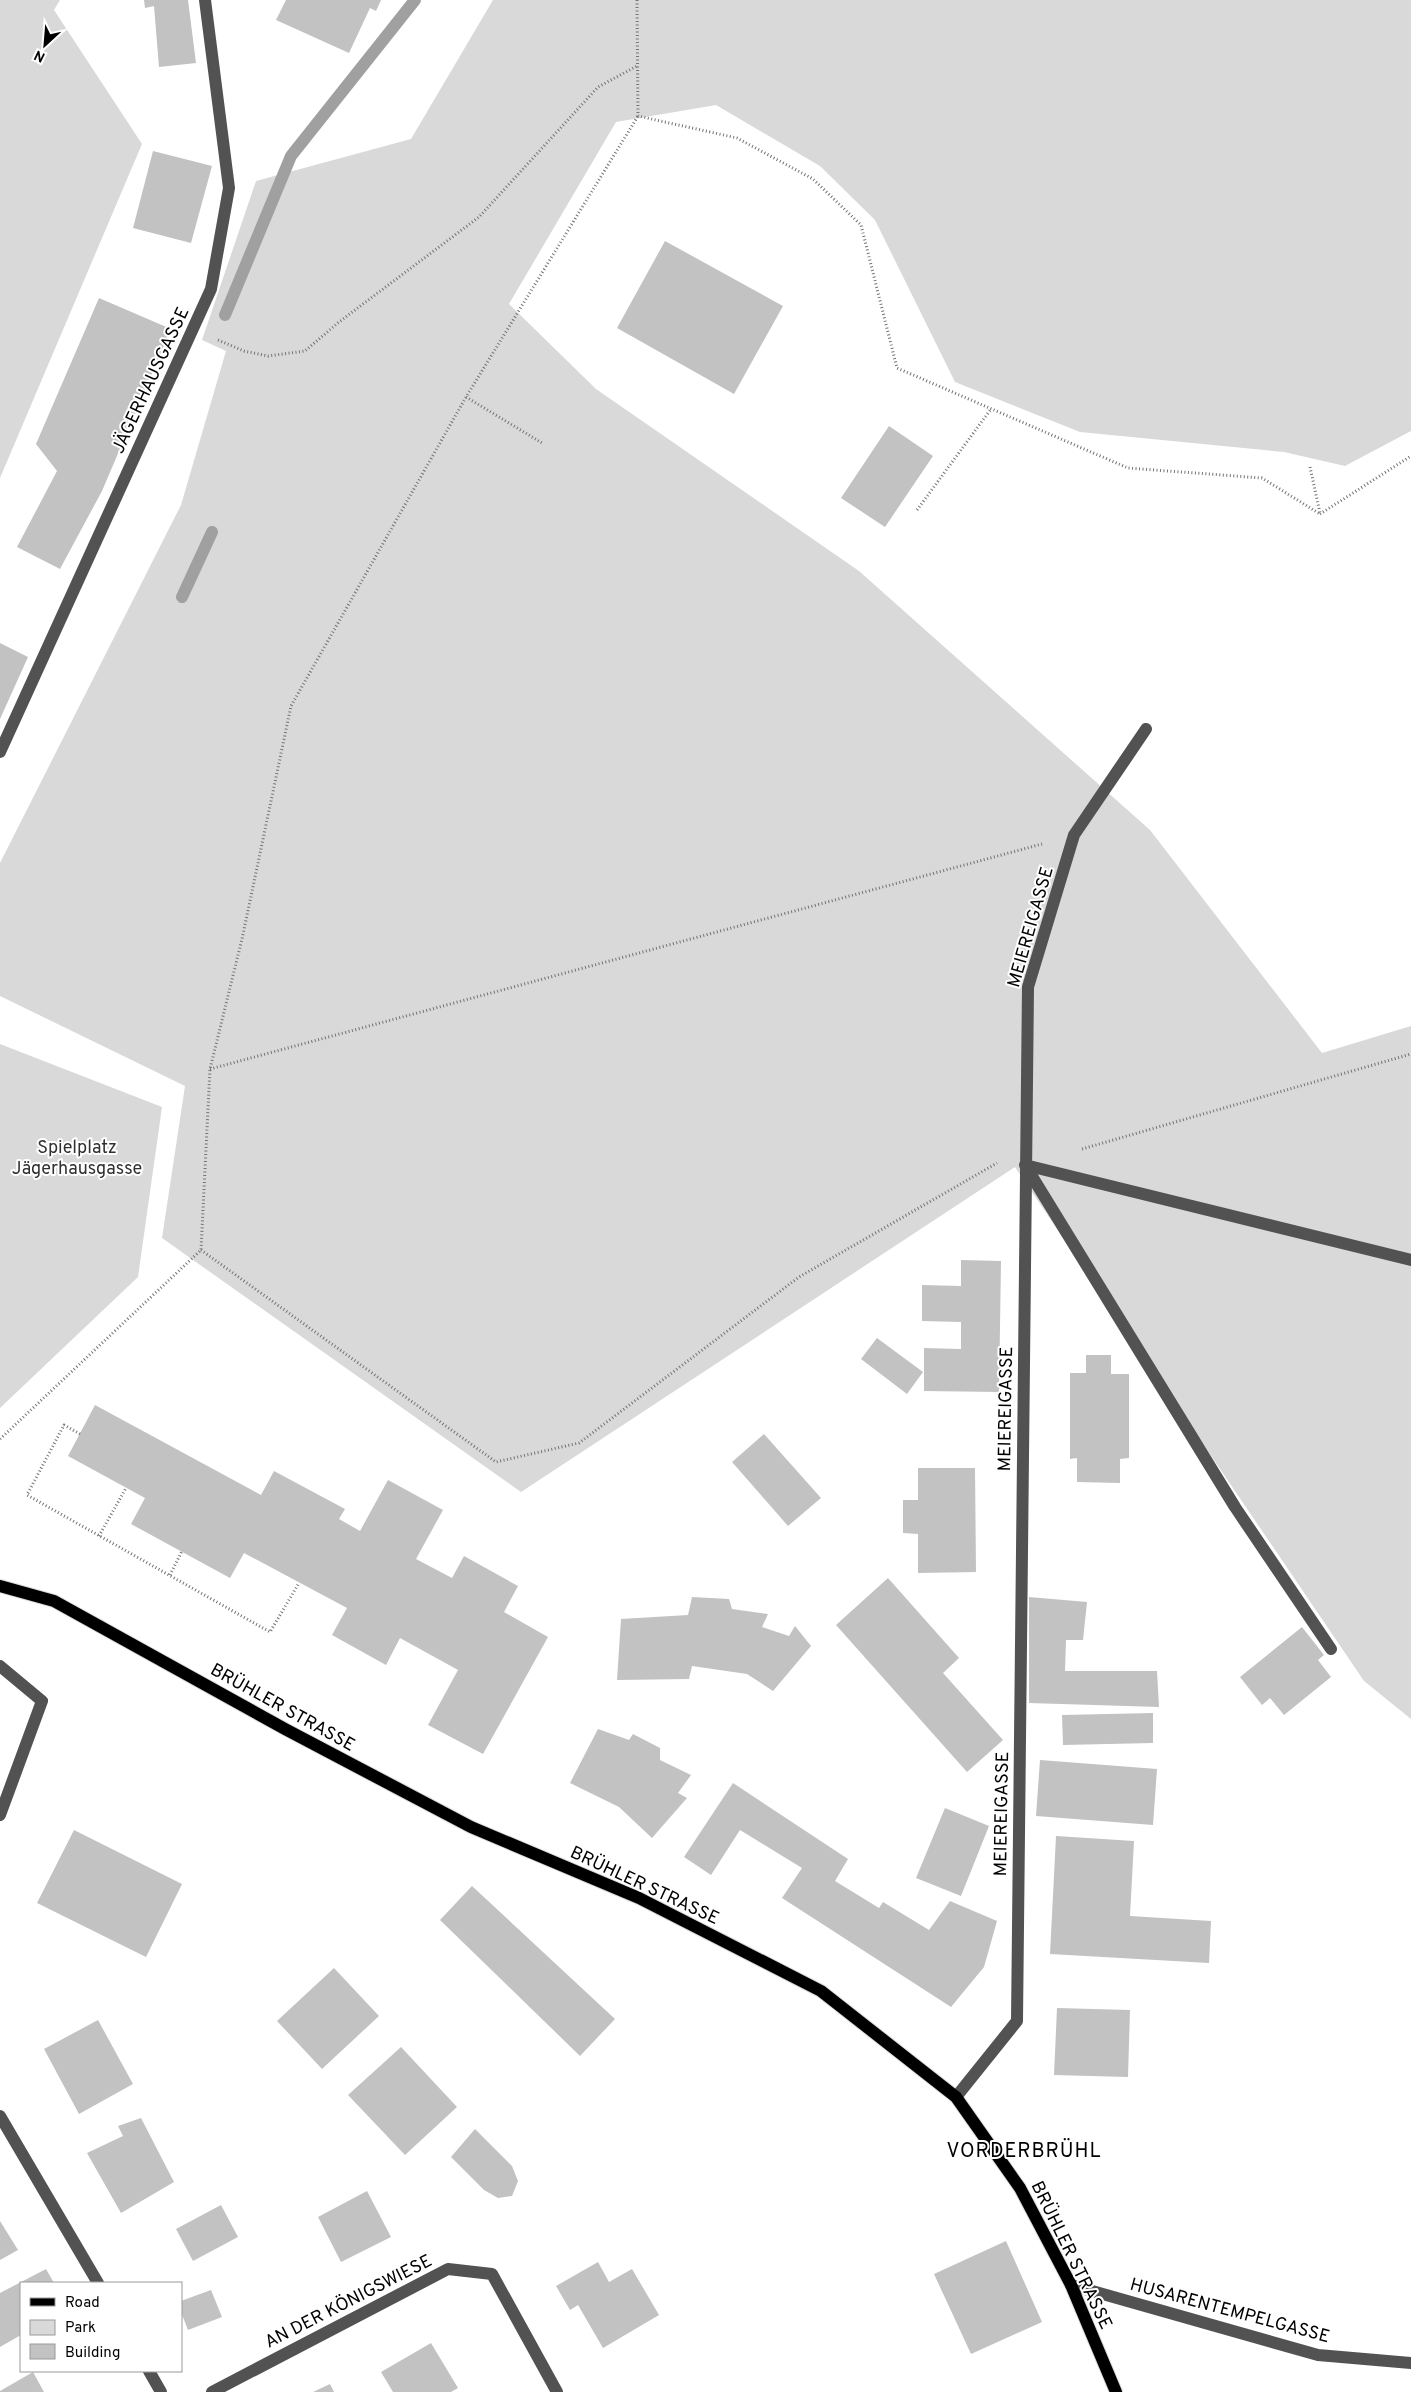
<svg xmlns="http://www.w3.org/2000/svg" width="1411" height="2392" font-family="Overpass,sans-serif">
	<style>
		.green { fill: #d9d9d9 }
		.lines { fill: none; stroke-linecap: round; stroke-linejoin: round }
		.stream { stroke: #a0a0a0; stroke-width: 12 }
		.building { fill: #c2c2c2 }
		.major-casing { stroke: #dbdbdb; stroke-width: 14 }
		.path { stroke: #747474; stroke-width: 3; stroke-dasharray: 1 2.5; stroke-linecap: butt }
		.minor { stroke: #525252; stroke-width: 12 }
		.major { stroke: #000; stroke-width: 12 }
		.labels { text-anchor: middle; stroke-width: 4; stroke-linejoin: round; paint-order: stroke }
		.street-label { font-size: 18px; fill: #000; stroke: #fff }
		.park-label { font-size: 18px; fill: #303030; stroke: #fff }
		.quarter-label { font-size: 20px; letter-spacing: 1px; fill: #000; stroke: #fff }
	</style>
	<rect width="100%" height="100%" fill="#fff"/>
	<path class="green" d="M0,0H60L54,10L142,144L0,478Z
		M493,0H1411V431L1345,466L1284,452L1080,432L955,382L875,220L820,166L716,105L616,122L509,304L596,389L859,571L1150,830L1322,1053L1411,1026V1719L1364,1681L1015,1167L521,1492L162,1238L185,1086L0,996V863L181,505L226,351L202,340L256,181L411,139Z
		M0,1044L162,1107L138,1277L0,1408Z"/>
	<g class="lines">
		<path class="stream" d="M225,315L291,156L415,0
			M182,597L212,532"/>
	</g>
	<path class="building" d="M144,0H188L196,63L159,67L154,6L145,8Z
		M286,0H381L376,11L370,8L349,53L276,20Z
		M153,151L212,166L191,243L133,228Z
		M665,241L783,306L734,394L617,328Z
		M99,298L171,329L102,491L60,569L17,547L57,471L36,444Z
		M889,426L933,456L885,527L841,498Z
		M0,643L28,657L0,719Z
		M961,1260L1001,1261L999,1392L924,1391V1348L961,1349V1322L922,1321V1285L961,1286Z
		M877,1338L923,1372L907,1394L861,1359Z
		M1086,1355H1111V1374H1129V1458L1120,1459V1483L1077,1482V1458L1070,1459V1373H1086Z
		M95,1405L261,1495L274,1471L345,1509L339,1519L360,1531L388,1480L443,1510L416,1559L452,1578L464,1556L518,1586L504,1612L548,1637L483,1754L428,1725L458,1670L400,1638L386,1665L332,1635L347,1608L244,1553L230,1578L131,1524L145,1498L68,1456Z
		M764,1434L821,1498L788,1526L732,1462Z
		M918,1468H975L976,1572L918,1573V1534L903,1533V1500H918Z
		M888,1578L959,1658L943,1673L1003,1740L967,1772L836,1625Z
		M692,1597L729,1599L732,1609L768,1614L762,1627L789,1636L795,1626L811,1646L773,1691L747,1674L692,1666L689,1679L617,1680L621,1619L688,1615Z
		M1029,1597L1087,1602L1083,1640H1066L1065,1671H1157L1159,1707L1029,1703Z
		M1302,1627L1324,1655L1318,1660L1331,1677L1284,1715L1270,1698L1262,1705L1240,1677Z
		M1153,1713V1743L1063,1745L1062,1715Z
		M598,1729L629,1740L633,1734L660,1748V1760L691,1775L678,1793L687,1798L652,1838L619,1807L570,1783Z
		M1040,1760L1157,1769L1153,1825L1036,1816Z
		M733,1783L848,1859L835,1881L879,1908L883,1902L929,1930L950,1901L997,1921L984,1967L951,2007L782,1898L802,1868L740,1830L711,1875L684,1857Z
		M945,1808L989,1826L961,1896L916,1878Z
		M74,1830L182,1884L146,1957L37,1903Z
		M1056,1836L1134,1841L1130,1916L1211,1921L1209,1963L1050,1954Z
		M472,1886L615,2019L580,2056L440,1920Z
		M334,1968L379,2016L322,2069L277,2021Z
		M1057,2008L1130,2010L1128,2077L1054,2075Z
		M98,2020L133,2084L79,2114L44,2049Z
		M401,2047L457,2107L405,2155L348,2095Z
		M141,2118L174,2182L121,2213L87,2153L123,2136L118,2126Z
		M475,2129L512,2166L518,2181L512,2196L498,2198L484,2190L451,2157Z
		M367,2191L391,2237L341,2262L318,2217Z
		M221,2205L238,2237L193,2261L176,2229Z
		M0,2221L18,2250L0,2260Z
		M1006,2241L1042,2322L971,2354L934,2274Z
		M598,2262L609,2282L632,2269L659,2315L603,2348L578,2305L570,2310L556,2286Z
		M46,2269L54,2283H21V2335L0,2347V2293Z
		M211,2290L222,2317L188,2330L181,2312V2301Z
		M431,2343L458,2388L451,2392H393L381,2372Z
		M33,2372L44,2392H0V2391Z
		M330,2384L334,2392H313Z"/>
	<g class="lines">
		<g class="major-casing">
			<path id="major" d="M0,1586L54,1601L285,1729L471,1827L639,1898L821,1991L956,2097L1020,2188L1071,2285L1116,2392"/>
		</g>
		<path class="path" d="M637,0L638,116L737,138L813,179L861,225L897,368L1128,468L1262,478L1320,514
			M218,340L244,351L268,356L305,351L339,322L479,217L598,87L637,66
			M466,397L542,443
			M1310,467L1320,513
			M917,510L991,409
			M1320,514L1411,456
			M210,1069L1042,844
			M1082,1149L1411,1054
			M201,1250L496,1462L579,1443L799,1277L997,1163
			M80,1434L64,1425L27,1495L270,1632L299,1583
			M0,1439L201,1250L210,1069L242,939L291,706L466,397L638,116
			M99,1536L126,1488
			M170,1575L182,1551"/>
		<path class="minor" d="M0,752L211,289L229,188L205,0
			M1025,1165L1235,1507L1331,1649
			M1025,1165L1411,1260
			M0,1666L42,1701L0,1815
			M956,2097L1017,2021L1028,987L1074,835L1146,729
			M0,2116L98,2283
			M1071,2285L1318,2355L1411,2363
			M149,2371L161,2392
			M212,2392L448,2269L492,2274L557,2392"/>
		<use href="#major" class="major"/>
	</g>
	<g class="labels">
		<g class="street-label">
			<text transform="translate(150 380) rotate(-65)" y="6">JÄGERHAUSGASSE</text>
			<text transform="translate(1030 927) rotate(-74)" y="6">MEIEREIGASSE</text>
			<text transform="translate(1005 1409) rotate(-89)" y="6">MEIEREIGASSE</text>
			<text transform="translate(283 1707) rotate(29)" y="6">BRÜHLER STRASSE</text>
			<text transform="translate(1001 1814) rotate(-89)" y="6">MEIEREIGASSE</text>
			<text transform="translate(645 1885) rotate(25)" y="6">BRÜHLER STRASSE</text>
			<text transform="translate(1072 2255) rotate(64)" y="6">BRÜHLER STRASSE</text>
			<text transform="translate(348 2301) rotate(-27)" y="6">AN DER KÖNIGSWIESE</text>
			<text transform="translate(1230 2310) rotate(15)" y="6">HUSARENTEMPELGASSE</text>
		</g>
		<g class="park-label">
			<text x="77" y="1153">Spielplatz<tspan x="77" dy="21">Jägerhausgasse</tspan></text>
		</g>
		<g class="quarter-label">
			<text x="1024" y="2157">VORDERBRÜHL</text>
		</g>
	</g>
	<rect x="20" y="2282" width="162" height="90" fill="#ffffff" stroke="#999999"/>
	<rect x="30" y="2298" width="25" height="8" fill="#000000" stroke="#999999"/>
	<text x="65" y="2307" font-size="15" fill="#000000">Road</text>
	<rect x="30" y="2320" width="25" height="15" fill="#d9d9d9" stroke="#999999"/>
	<text x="65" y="2332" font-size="15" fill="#000000">Park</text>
	<rect x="30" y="2344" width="25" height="15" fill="#c2c2c2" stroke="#999999"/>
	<text x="65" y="2357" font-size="15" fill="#000000">Building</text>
	<g transform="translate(45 45) rotate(206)" stroke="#ffffff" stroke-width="4" paint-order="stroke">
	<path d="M0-4L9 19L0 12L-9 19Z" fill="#000000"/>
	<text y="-8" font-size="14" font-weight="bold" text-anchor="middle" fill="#000000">N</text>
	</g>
</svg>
